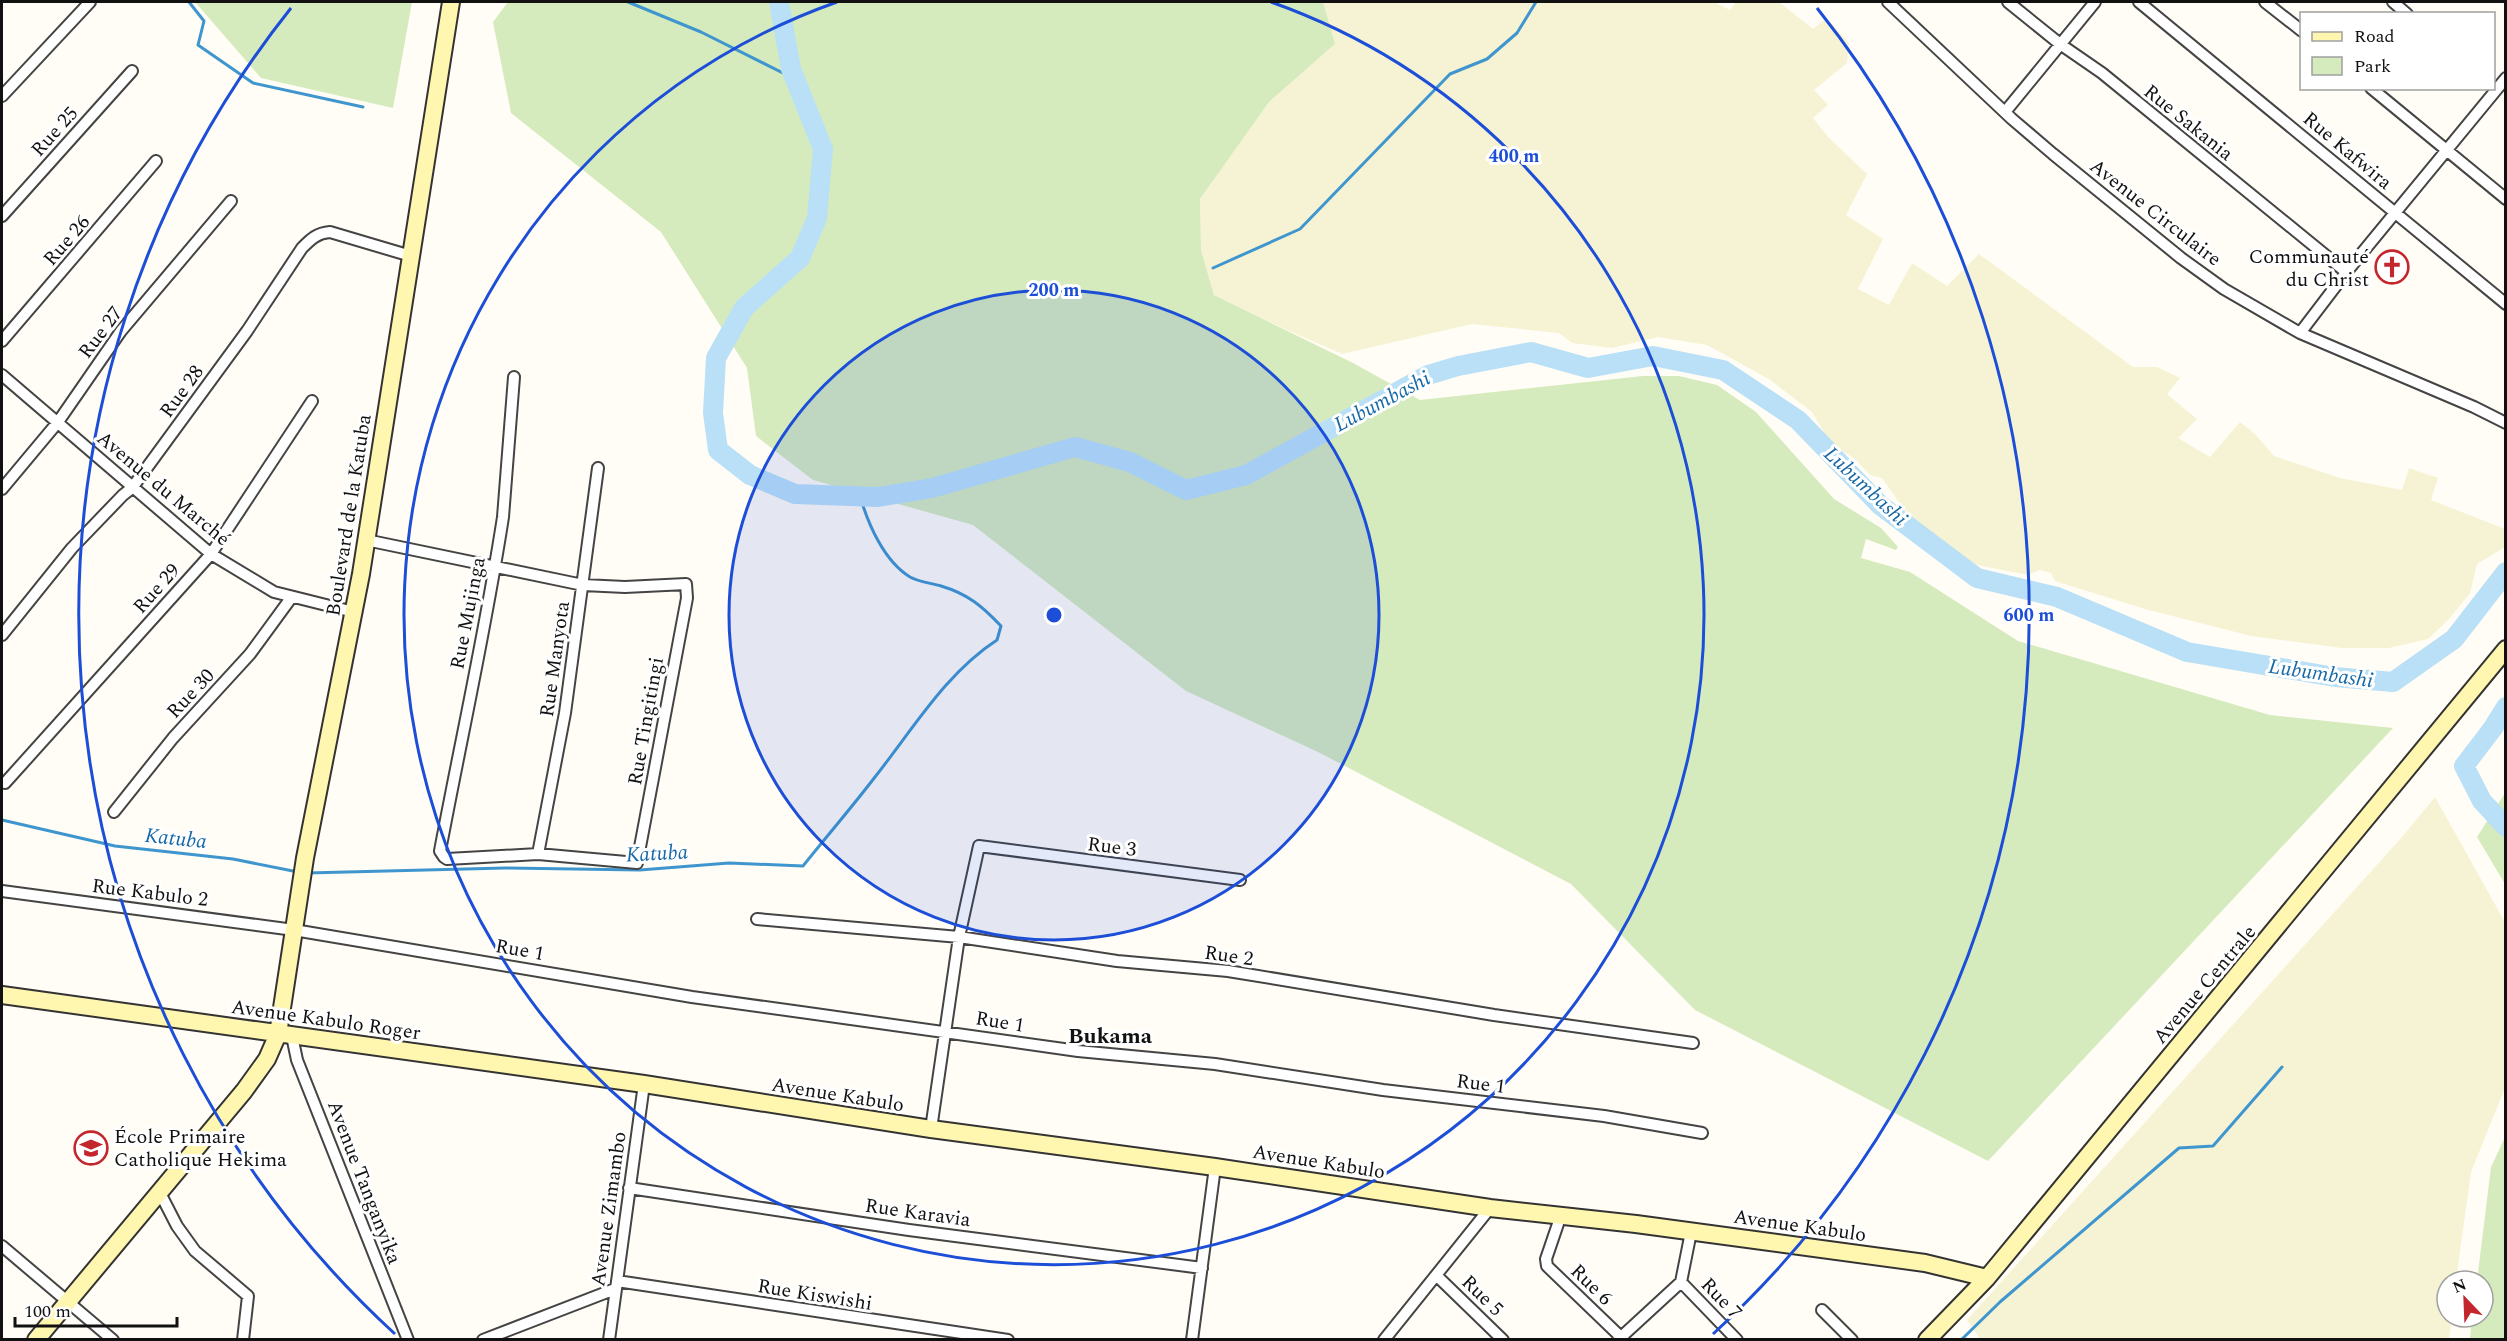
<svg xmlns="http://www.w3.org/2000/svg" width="2507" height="1341" font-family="Spectral,serif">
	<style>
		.farmland { fill: #f6f3d4 }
		.green { fill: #d5ebbd }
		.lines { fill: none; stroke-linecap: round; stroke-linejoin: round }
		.stream { stroke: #3f96cf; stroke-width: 3 }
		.river { stroke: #b9e0f7; stroke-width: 20 }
		.street-casing { stroke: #444; stroke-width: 14 }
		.secondary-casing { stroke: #333; stroke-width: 20 }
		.street { stroke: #fff; stroke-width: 10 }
		.secondary { stroke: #fff6b0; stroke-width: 16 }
		.ring { fill: none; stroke: #1d4ed8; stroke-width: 3 }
		.labels { text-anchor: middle; stroke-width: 6; stroke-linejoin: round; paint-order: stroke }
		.street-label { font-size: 20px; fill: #111; stroke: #fff }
		.poi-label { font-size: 20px; fill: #111; stroke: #fff; text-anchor: end }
		.water-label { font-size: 21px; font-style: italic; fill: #1768a6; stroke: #fff }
		.quarter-label { font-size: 22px; font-weight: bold; fill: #111; stroke: #fff }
		.centre { fill: #1d4ed8; stroke: #fff; stroke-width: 3 }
		.ring-label { font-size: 18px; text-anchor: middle; font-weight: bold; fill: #1d4ed8; stroke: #fff; stroke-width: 6; stroke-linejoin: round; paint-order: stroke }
	</style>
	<rect width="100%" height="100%" fill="#fffdf5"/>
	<path class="farmland" d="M1323,2H1714L1730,10L1736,2H1779L1813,29L1826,18L1849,43L1847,63L1814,90L1828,105L1813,118L1829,138L1867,174L1846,215L1883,239L1858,289L1889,305L1912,263L1947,286L1979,254L2133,367H2157L2180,378L2167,394L2197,419L2178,438L2210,457L2240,422L2255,434L2274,456L2340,478L2402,490L2409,468L2438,478L2431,500L2505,529V547L2477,564L2470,593L2449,619L2428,639L2389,648H2342L2251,636L2145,609L2055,581L2051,573L2039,570L2029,575L1971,564L1944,548L1903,508L1882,478L1870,475L1855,459L1830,443L1812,412L1769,379L1707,345L1658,337L1612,348L1572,343L1559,333L1472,324L1342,354L1287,330L1214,295L1201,250L1200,199L1269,102L1335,44Z
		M2435,797L2506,924L2505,1088L2471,1172L2456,1281H2447V1317H2452L2449,1339H1980L1967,1320L2402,837Z"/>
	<path class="green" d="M195,2H412L393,108L261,78Z
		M508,2H1323L1335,44L1269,102L1200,199L1201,250L1214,295L1353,363L1420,400L1643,376H1679L1717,385L1756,412L1834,499L1881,528L1898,547L1896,550L1866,539L1861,558L1910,572L2018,641L2270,715L2393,728L1988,1161L1695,1010L1571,884L1320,753L1186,691L973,525L813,480L756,436L747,368L661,232L511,113L493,22Z
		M2505,793V884L2477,837Z
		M2505,1137V1339H2470L2472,1317H2483V1281H2477L2491,1167Z"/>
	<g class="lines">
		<path class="stream" d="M189,2L204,21L198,45L253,83L363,107
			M628,2L701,32L795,79
			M1213,268L1300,229L1450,74L1487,59L1517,33L1536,2
			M2,820L115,846L233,859L298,872
			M307,873L505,868L640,870L729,863L803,866C827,836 852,807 875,777C913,729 946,673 997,640L1001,626C982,606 968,594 941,586C931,583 919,582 910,577C884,561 868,524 860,496
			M1961,1340L2000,1302L2179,1148L2213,1146L2282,1067"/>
		<path class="river" d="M779,2L791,69L823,149L817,218L800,258L744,308L716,358L713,413L718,450L750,475L795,494L878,497L932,488L1075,447L1130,462L1186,490L1246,475L1428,375L1458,366L1531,352L1588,368L1653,356L1723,370L1798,420L1880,505L1977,578L2057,597L2187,652L2335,677L2393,682L2454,639L2506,572
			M2506,707L2493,728L2464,766L2482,801L2506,827"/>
		<g class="street-casing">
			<path id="street" d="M1888,2L2012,119L2053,154L2181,258L2224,289L2300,333L2474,407L2506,423
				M2008,2L2060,44L2102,73L2346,272
				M2139,2L2506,304
				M2265,2L2302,31
				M2393,2L2407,14
				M2371,88L2506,199
				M2,96L90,2
				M2005,112L2095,2
				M2,216L132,71
				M2300,333L2348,270L2506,78
				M2,341L156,161
				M2,375L211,554L274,592L354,612
				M2,489L58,422L121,331L231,201
				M366,540L583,585L625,587L686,584L687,598L637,863L538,854L447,859L444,857L440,851C461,739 486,628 503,517L514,377
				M2,635L72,548L123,495L132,488L247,331L302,248C311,239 317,233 330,232L411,256
				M5,783L211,554L312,401
				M114,812L173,738L250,654L291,598
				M538,854L565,713L598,468
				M2,891L294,930L692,997L808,1013L1078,1051L1215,1064L1383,1090L1604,1116L1702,1133
				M757,919L959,937L1117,961L1228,971L1494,1015L1693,1043
				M292,1036L297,1060L408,1340
				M931,1129L959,937L979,846L1240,880
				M629,1188L909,1230L1202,1268
				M159,1191L177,1226L195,1251L248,1296L243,1340
				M1561,1215L1546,1259L1547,1266L1624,1340
				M2,1246L113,1340
				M1437,1276L1503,1340
				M617,1281L1008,1340
				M1681,1282L1737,1340
				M1822,1310L1852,1340
				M483,1340L615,1289
				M609,1340L644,1084
				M1192,1340L1215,1167
				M1384,1340L1490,1208
				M1618,1340L1681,1282L1691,1232"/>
		</g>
		<g class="secondary-casing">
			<path id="secondary" d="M2,995L644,1084L931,1129L1215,1167L1490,1208L1636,1224L1925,1263L1987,1278
				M36,1340L244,1091L267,1059L278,1034L305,858L361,574L451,2
				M1927,1340L1987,1278L2506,649"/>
		</g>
		<use href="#street" class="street"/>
		<use href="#secondary" class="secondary"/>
	</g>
	<circle cx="1054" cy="615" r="325" fill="#1d4ed8" fill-opacity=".12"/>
	<g class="ring">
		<circle cx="1054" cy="615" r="325"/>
		<path d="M1271 2A650 650 0 1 1 837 2"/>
		<path d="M395 1334A975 975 0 0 1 291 8M1817 8A975 975 0 0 1 1713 1334"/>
	</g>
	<defs>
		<g id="church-ring" transform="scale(1.725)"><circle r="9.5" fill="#fff" stroke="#c4262e" stroke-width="1.5"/><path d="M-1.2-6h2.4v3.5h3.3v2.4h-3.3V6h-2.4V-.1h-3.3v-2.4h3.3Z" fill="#c4262e"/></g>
		<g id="school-ring" transform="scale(1.725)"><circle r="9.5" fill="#fff" stroke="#c4262e" stroke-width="1.5"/><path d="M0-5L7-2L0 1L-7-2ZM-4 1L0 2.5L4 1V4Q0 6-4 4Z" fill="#c4262e"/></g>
	</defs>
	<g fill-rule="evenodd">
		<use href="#church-ring" x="2392" y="267"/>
		<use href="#school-ring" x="91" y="1148"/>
	</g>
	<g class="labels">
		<g class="street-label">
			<text transform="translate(2189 122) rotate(39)" y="7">Rue Sakania</text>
			<text transform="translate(54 131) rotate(-48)" y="7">Rue 25</text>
			<text transform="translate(2348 150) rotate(40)" y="7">Rue Kafwira</text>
			<text transform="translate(2156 212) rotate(38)" y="7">Avenue Circulaire</text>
			<text transform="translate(66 240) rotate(-49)" y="7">Rue 26</text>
			<text transform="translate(100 332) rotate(-53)" y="7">Rue 27</text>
			<text transform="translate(181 391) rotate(-54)" y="7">Rue 28</text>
			<text transform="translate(164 488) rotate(40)" y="7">Avenue du Marché</text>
			<text transform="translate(348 515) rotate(-81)" y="7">Boulevard de la Katuba</text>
			<text transform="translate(156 588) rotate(-48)" y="7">Rue 29</text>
			<text transform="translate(467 613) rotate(-79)" y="7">Rue Mujinga</text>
			<text transform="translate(554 659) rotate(-82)" y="7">Rue Manyota</text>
			<text transform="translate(190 693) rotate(-47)" y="7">Rue 30</text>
			<text transform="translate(645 721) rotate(-80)" y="7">Rue Tingitingi</text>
			<text transform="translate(1112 846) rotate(7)" y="7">Rue 3</text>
			<text transform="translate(150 892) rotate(7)" y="7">Rue Kabulo 2</text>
			<text transform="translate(520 949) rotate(10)" y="7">Rue 1</text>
			<text transform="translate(1229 955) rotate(8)" y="7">Rue 2</text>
			<text transform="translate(2204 984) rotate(-50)" y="7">Avenue Centrale</text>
			<text transform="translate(326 1019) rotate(8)" y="7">Avenue Kabulo Roger</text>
			<text transform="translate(1000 1021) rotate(9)" y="7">Rue 1</text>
			<text transform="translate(1481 1083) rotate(7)" y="7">Rue 1</text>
			<text transform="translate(838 1094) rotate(9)" y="7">Avenue Kabulo</text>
			<text transform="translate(1319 1161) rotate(9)" y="7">Avenue Kabulo</text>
			<text transform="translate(365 1182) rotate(69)" y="7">Avenue Tanganyika</text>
			<text transform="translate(608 1209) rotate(-82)" y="7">Avenue Zimambo</text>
			<text transform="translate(918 1212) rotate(8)" y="7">Rue Karavia</text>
			<text transform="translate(1800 1225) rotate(8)" y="7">Avenue Kabulo</text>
			<text transform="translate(1592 1284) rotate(44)" y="7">Rue 6</text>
			<text transform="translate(815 1294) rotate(9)" y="7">Rue Kiswishi</text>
			<text transform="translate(1483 1295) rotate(44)" y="7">Rue 5</text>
			<text transform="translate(1722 1298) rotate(46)" y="7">Rue 7</text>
		</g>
		<g class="poi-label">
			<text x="2369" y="263">Communauté<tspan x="2369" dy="23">du Christ</tspan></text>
			<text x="114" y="1143" text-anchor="start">École Primaire<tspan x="114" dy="23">Catholique Hekima</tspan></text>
		</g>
		<g class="water-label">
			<text transform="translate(1382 401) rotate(-28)" y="7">Lubumbashi</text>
			<text transform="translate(1866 486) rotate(43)" y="7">Lubumbashi</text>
			<text transform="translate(2321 673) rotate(8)" y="7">Lubumbashi</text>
			<text transform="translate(176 838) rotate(6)" y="7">Katuba</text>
			<text transform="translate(657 853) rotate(-3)" y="7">Katuba</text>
		</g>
		<g class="quarter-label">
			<text x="1110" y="1043">Bukama</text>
		</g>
	</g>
	<circle cx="1054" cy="615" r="9" class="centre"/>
	<g class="ring-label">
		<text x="1514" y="162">400 m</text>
		<text x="1054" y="296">200 m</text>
		<text x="2029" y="621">600 m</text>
	</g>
	<rect width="2507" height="1341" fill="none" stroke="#111111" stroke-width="6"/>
	<rect x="2300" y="12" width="195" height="78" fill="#ffffff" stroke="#a0a0a0" stroke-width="1.5"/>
	<rect x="2312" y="32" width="30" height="9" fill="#fff6b0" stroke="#a0a0a0" stroke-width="1.5"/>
	<text x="2354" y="42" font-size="18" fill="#111111">Road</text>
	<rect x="2312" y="57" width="30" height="18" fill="#d5ebbd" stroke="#a0a0a0" stroke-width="1.5"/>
	<text x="2354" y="72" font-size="18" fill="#111111">Park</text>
	<g transform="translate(2465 1299) rotate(337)"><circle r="28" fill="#ffffff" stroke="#a0a0a0" stroke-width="1.5"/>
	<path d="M0-4.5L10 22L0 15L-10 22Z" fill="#c4262e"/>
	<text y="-9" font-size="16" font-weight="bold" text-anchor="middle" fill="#111111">N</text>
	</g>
	<path d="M15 1317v9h162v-9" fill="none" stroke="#111111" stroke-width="3"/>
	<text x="24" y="1317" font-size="18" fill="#111111" stroke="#ffffff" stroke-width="4.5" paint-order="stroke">100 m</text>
</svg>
